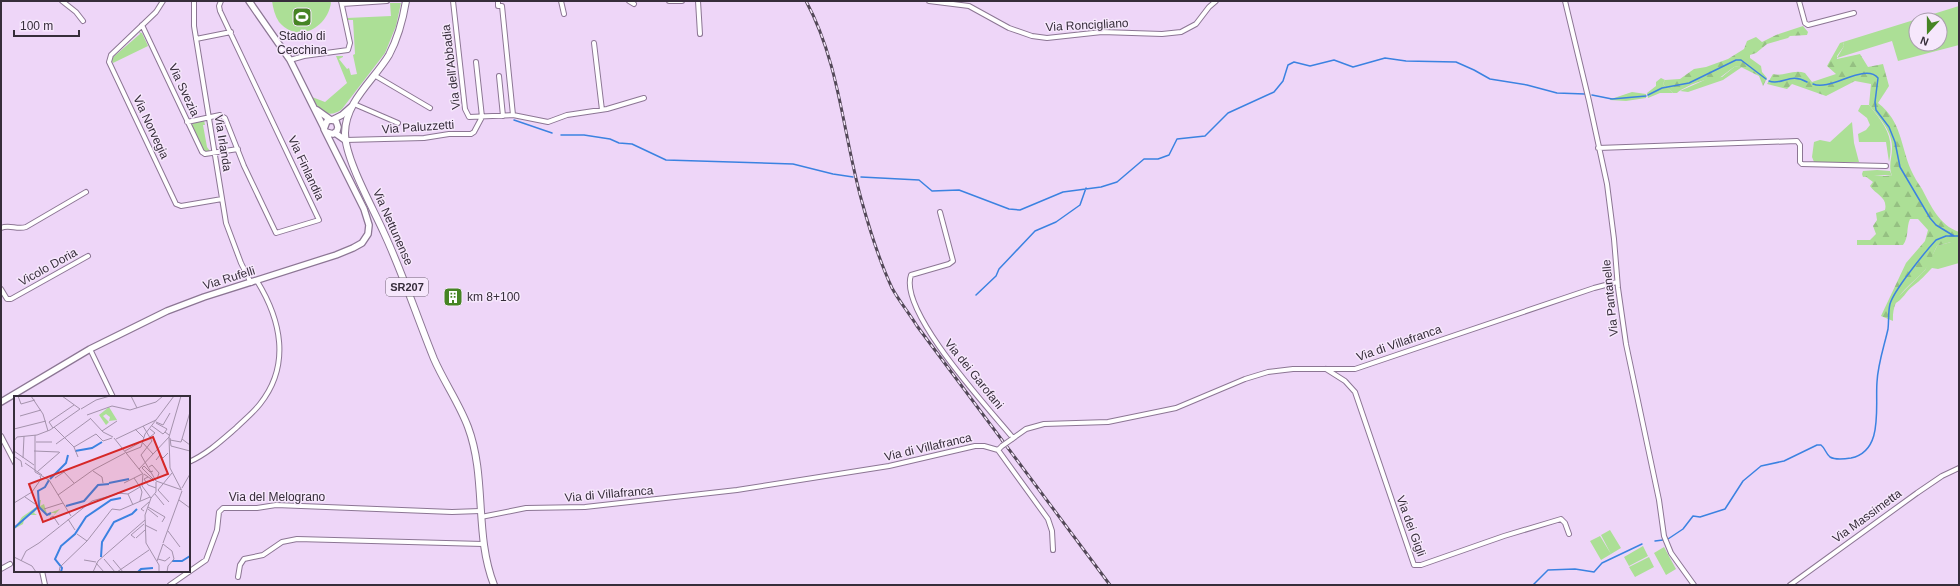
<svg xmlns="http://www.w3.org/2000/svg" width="1960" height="586" font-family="Arial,sans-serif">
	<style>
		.green { fill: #acdf96; fill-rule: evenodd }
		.forest { fill: url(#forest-firs) }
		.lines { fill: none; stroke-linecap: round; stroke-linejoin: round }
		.stream { stroke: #3b82e1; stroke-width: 1.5 }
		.street-casing { stroke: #8c7694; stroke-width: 6 }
		.secondary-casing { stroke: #8c7694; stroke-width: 8 }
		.primary-casing { stroke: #8c7694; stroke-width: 8 }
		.street { stroke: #fff; stroke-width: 4 }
		.secondary { stroke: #fff; stroke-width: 5.5 }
		.primary { stroke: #fff; stroke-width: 6 }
		.rail-casing { stroke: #534858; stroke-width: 3 }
		.rail { stroke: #f6e7fc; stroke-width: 1.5; stroke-dasharray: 4.5; stroke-linecap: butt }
		.street-bridge-casing { stroke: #8c7694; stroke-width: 6; stroke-linecap: butt }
		.street-bridge { stroke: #fff; stroke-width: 4 }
		.labels { text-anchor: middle; stroke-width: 3; stroke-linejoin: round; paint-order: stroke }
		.shield { fill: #f6e7fc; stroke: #706574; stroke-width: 1 }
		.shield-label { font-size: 11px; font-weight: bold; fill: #362d3a }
		.street-label { font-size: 12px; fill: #362d3a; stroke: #f6e7fc }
		.poi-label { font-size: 12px; fill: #362d3a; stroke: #f6e7fc }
		.inset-river { fill: none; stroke: #3b82e1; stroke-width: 2 }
		.inset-road { fill: none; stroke: #a492ac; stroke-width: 1 }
		.view { fill: #d62828; fill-opacity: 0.15; stroke: #d62828; stroke-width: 2 }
		.inset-edge { fill: none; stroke: #362d3a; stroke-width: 2 }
	</style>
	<defs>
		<pattern id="forest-firs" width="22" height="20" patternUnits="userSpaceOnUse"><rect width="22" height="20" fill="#acdf96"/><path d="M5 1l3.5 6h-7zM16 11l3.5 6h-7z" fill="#95c082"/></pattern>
	</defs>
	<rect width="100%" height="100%" fill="#eed6f8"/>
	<path class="green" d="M272,1H330L331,3C327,28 298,44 279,22C275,16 273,8 272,1Z
		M390,3H401L396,26L385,53L342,109C328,120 318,110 312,97L325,102L347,83L336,56H343V57L339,59L347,69L349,68L351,75L357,74L353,55L355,54L353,20H348L347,18L391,16Z
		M1959,6V45L1898,61L1892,41L1837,58L1844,46L1843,42ZM1916,20H1940V44H1916Z
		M139,32L142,33L148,46L113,63L111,59L140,34Z
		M1739,66L1742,67L1723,80L1688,92L1680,91L1709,78L1722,77L1734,67Z
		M1661,78L1665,80L1663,84L1673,93H1660L1648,98L1647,93L1656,86V82Z
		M1632,92L1646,94V98L1626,101L1610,100V98H1614Z
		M1861,105H1869C1884,124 1895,136 1889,162L1886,142H1859L1858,134L1866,130L1870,125L1867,118L1858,111Z
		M204,120L205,125H203L207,147L210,151H203L192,125L193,123Z
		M1852,122L1854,143L1859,162H1814L1812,157L1814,142L1820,140L1830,142Z
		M1877,170L1890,171L1892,176L1885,175L1863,177L1862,174L1863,171Z
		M1951,242H1959V263L1938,269L1932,268C1925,275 1921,280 1913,286C1906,291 1903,300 1894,304L1896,299L1925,270L1937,246Z
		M1610,530L1621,548L1611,554L1601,535Z
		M1600,536L1611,554L1601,560L1590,541Z
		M1643,546L1648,556L1629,566L1624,557Z
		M1664,547L1676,569L1666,575L1654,553Z
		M1649,557L1654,567L1635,577L1629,567Z"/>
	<path class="forest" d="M1803,26L1808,32L1807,35L1790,36L1788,38L1767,44L1756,53L1750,55V58L1761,66L1762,72L1767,78L1763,86L1759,76L1739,66L1734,67L1718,79C1708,77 1685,86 1677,93H1673L1663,84L1665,80L1680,79L1694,69L1706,67L1728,59L1744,49L1747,41L1756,37L1762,42L1776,35Z
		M1843,42L1844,46L1837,56V59L1860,54L1868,67L1883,64L1889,86L1878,103C1902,122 1900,144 1911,170C1914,177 1918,183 1922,189C1931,206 1939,225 1959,232V242H1951L1937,246C1933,253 1930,265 1924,271C1908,288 1892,295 1893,321L1881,316L1906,263L1925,241L1928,230L1918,219H1910C1906,228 1909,237 1903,245H1857V240H1870L1876,234L1873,226L1877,220L1876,213L1885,210C1888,197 1876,195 1870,186L1873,182L1865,176H1892C1888,165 1892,159 1892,148C1893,132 1878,116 1869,105L1871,84L1855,81L1826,96L1792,84L1787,89L1767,84L1773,74C1783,77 1793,69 1805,73L1812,82L1836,74L1827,66L1840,43Z"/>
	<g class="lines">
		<path class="stream" d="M1769,81C1782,86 1790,72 1807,82
			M1813,84C1830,92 1865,62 1878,78L1875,102L1876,110L1889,127L1895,142L1900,167L1930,218L1936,225L1954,236
			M1592,95L1612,99L1646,96
			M1648,95L1662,88L1689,83L1736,60H1741L1766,79
			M514,120L552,133
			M561,135H584L610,139L619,143L632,144L666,160L793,164L833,174L853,177
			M861,177L919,180L932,191L959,190L1009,209L1020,210L1063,192L1101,187L1117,182L1144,159H1158L1169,155L1177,139L1205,136L1228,113L1274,92L1283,81L1288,65L1294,62L1310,66L1334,60L1353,67L1385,58L1406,61L1456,62L1474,70L1490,79L1527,85L1557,93L1585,94
			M976,295L996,276L999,269L1035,231L1056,222L1080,205L1086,188
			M1668,539L1683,529L1693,516L1700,517L1725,509L1743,481L1761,466L1784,461L1817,445H1821C1825,448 1826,454 1830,457C1835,460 1845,459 1851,458C1884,451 1875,407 1877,382C1878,363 1884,347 1888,329C1889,321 1888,312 1890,304C1894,290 1925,252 1936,240L1946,236H1959
			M1655,541L1663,540
			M1508,585H1509
			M1533,585L1548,570L1575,569L1594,572L1602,563L1642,544"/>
		<g class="street-casing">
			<path id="street" d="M62,1L76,12L83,21
				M163,1L156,12L111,55L109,62L176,204L181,206L222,199
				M194,1V26L226,223L241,263L251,283
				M453,1L465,109L469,117L513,115L548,122L567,115L607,109L644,98
				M498,1V6H502L513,115
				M561,1L564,14
				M629,1L634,4
				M669,1H682
				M698,1L700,34
				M929,1L969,6L1009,28L1032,36L1047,38L1102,32L1162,34L1181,32L1196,24L1209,7L1216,1
				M1565,1L1589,101L1607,184L1614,239L1618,288L1626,344L1659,500L1664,536L1671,553L1694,585
				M1799,1L1805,23L1808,25L1854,13
				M342,4L387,1
				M142,25L202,152L205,154L238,149
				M196,39L231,32
				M594,43L602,110
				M290,60L304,56L348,50L350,43L341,1
				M476,62L482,117
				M374,75L430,108
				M499,76L503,116
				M354,104L398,123
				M187,122L220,115L225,118L244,166L276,233L319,220L220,11L219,6L221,1
				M345,140L424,138L449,134H471L474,132L482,117
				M1598,148L1797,141L1800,145V162L1802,164L1886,166
				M940,212L953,261L949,264L911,275C898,311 990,410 1013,438
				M1,228C9,224 17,230 26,227L86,192
				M1,289L7,299H11L88,256
				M90,349L113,397
				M1326,369L1345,381L1355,392L1414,565H1421L1504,536L1561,519L1565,523L1569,534
				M1,436L15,463
				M1012,439L1026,429L1044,424L1108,422L1176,408L1245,379L1268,372L1293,369H1355L1594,288L1617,282
				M998,450L1048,519L1052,531L1053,550
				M189,462C207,454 221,441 236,428C244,420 253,413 260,404C291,365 281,320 257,281
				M481,517L526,508L585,507L737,490L889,466L975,446H984L998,450L1002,446
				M1,569L10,564
				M42,571L45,585
				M238,577L240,565L244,559L263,555L282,542L297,539L483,544
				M170,585L206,560L217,530L219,512L223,508H257L276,505L452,512L480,511
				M1790,585L1917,493L1942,476L1959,468"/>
		</g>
		<g class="secondary-casing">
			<path id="secondary" d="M249,1L290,60L324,128
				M317,110L331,120
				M332,120L342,115L351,107
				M335,133L345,140
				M1,402L90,349L167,311L204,297L336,255L353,248L362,243L368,234L369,225L364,209L324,129L327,121L331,120L336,121L338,127L337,131L333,134L326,132"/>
		</g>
		<g class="primary-casing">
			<path id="primary" d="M406,1C403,19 398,38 389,55C374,80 345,102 345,133C345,159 373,208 384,233C403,274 417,317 434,359C444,382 459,403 468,427C487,478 474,534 494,585"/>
		</g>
		<use href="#street" class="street"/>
		<use href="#secondary" class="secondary"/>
		<use href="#primary" class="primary"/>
		<g class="rail-casing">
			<path id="rail" d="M806,1C840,64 843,135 862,202C870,231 879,260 892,288C899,301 909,313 917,326L1110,585"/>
		</g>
		<use href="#rail" class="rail"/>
		<g class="street-bridge-casing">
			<path id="street-bridge" d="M1002,446L1012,439"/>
		</g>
		<use href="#street-bridge" class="street-bridge"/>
	</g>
	<defs>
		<g id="stadium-square" transform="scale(1)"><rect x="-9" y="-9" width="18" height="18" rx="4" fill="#468424" stroke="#f6e7fc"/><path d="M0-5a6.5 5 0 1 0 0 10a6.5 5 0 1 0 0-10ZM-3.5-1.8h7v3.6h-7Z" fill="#fff"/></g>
		<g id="building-square" transform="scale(1)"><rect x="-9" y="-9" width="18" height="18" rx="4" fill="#468424" stroke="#f6e7fc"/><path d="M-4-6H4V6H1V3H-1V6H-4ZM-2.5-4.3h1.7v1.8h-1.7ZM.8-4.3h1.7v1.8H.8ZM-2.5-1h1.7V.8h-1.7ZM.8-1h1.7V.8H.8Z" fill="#fff"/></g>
	</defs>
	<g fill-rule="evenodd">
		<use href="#stadium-square" x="302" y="17"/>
		<use href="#building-square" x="453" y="297"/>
	</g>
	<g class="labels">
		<rect class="shield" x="386" y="278" width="42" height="18" rx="3"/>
		<g class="shield-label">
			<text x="407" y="291">SR207</text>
		</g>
		<g class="street-label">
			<text transform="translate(1087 25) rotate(-3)" y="4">Via Roncigliano</text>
			<text transform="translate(451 67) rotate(-97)" y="4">Via dell'Abbadia</text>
			<text transform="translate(184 90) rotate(65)" y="4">Via Svezia</text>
			<text transform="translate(151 127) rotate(65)" y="4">Via Norvegia</text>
			<text transform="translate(418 127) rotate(-4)" y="4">Via Paluzzetti</text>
			<text transform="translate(223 143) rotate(81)" y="4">Via Irlanda</text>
			<text transform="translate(306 168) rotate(65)" y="4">Via Finlandia</text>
			<text transform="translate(393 227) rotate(66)" y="4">Via Nettunense</text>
			<text transform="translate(48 267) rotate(-29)" y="4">Vicolo Doria</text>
			<text transform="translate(229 278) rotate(-17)" y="4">Via Rufelli</text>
			<text transform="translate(1610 298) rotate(-96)" y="4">Via Pantanelle</text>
			<text transform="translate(1399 343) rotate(-19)" y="4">Via di Villafranca</text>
			<text transform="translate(974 374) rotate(51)" y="4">Via dei Garofani</text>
			<text transform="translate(928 447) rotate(-13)" y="4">Via di Villafranca</text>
			<text transform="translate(609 494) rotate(-5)" y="4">Via di Villafranca</text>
			<text x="277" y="501">Via del Melograno</text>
			<text transform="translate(1867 516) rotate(-36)" y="4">Via Massimetta</text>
			<text transform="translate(1411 526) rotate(70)" y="4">Via dei Gigli</text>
		</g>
		<g class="poi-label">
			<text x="302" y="40">Stadio di<tspan x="302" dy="14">Cecchina</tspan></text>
			<text x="467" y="301" text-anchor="start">km 8+100</text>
		</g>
	</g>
	<g transform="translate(14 396)">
		<rect width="176" height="176" fill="#eed6f8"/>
		<path d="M95,11L103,24L95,25L96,21L92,18L89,20L95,26L92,29L85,19ZM26,104H27L26,110L30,108L33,118L46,113L39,120L41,117H37L36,120L24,111L20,117L23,119H16L10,124L9,128L0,133L8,121L25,109Z" fill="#acdf96"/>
		<path class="inset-river" d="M61,55L78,52L88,46M36,83L52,67L54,59M95,87L115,83M24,110L33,119L37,117M52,110L70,105L84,89L95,88M0,132L25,110L24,95L31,91L35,84M87,161L88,146L100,126L118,118L123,113M158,165H168L176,160M47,176L48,172L41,163L47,150L61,138L72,121L97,104L107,102M124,176L127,173L139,172"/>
		<path class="inset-road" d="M4,0L7,8L21,4M17,0L29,18L34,35M48,0L66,13M117,0L123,12M67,13L82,4L96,0M73,19L98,10L116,14L142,6L149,0M6,20L27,14M76,22L89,36L99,41M142,26L149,29L156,17M142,27L153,33L151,36L155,39M129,30L138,45L127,59L131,66M138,30L149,38L151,36M40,31L60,51M39,32L35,26L60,9M0,33L32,25M121,33L130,42M136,33L141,37L136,41M88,35L103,25M21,39V76L35,84L57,120M155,41L156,72L167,93M100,42L129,78L128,90L137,102L131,119L132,147L145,169V176M156,42L157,50L176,55M102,43L142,24L160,0M168,43L176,16M156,44L167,46L168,43L176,49M0,45L3,41L23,39L36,34L66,13M22,46H38M128,46L139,58M42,48L76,23M0,55L20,69M20,55L45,56M111,55L125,47M112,57L127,51L131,38L142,24M1,61L7,65L8,71M64,61L60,51L82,38L89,45L98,42M9,62L10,40M142,64L146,59L149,62L154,57M131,66L142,85M11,67L28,79M135,71L138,69L145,77L143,83M128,72L140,84M128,72L130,70L136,76L139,75M125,73L155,41L167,0M79,75L88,81L89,87M23,76L46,56M130,78L140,85M134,81L130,83L134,89L142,92M41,82L50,76L60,87M142,85L168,94M110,87L128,78M168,92L176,78M103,97L114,98L119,109M114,98L126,91L120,82M141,98L150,109M44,99L79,74L111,57M11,101L21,108M137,102L142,96V86M165,104L176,112M126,105L128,96L126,90M155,106L144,94L158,77M0,107L18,96L27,83L26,80M134,111L151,121L148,126M30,113L49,107M134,113L144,121M130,115L127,113L135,106M36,122L39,120L45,129M54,123L61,134M131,129L143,135M154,135L166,151M63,138L73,145M121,142L117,139L130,128M122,142L131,134M149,147L168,95M0,161L18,170L22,176M90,163L101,176M144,163L151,165L156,161M70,164L82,166M99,164L109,176M7,165L12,155L25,147L78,105L103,98M143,165L149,148L158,155L160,163L154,170L153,176M82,167L90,176M45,176L46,171L73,145L98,113L106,114L136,101M79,176L84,165L131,124M103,176L135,154"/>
		<path class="view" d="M139,41L154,78L29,126L15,88Z"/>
		<rect width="176" height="176" class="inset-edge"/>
	</g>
	<rect width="1960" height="586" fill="none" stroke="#362d3a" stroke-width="4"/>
	<g transform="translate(1928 32) rotate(201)"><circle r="19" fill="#f6e7fc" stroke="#a99dae"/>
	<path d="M0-3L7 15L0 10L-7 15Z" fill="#468424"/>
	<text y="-6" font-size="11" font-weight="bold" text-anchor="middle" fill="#362d3a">N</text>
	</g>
	<path d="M14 30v6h65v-6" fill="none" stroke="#362d3a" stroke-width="2"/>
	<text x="20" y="30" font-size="12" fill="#362d3a" stroke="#f6e7fc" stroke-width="3" paint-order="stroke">100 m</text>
</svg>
